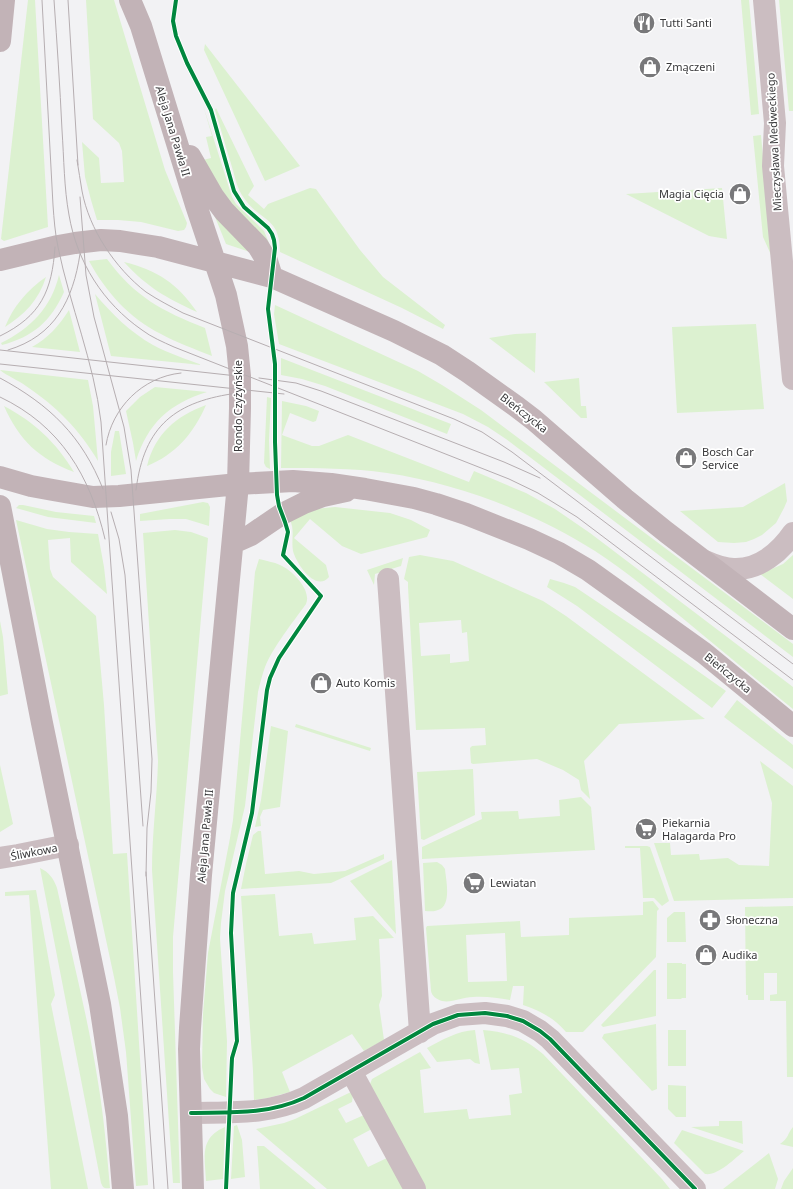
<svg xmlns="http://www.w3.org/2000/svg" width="793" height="1189" font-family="'Noto Sans',sans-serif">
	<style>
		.green { fill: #dcf1d0; fill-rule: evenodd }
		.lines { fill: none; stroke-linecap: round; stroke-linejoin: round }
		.minor { stroke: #cbbdc1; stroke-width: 22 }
		.tertiary { stroke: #cbbdc1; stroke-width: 22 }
		.secondary { stroke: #c2b3b7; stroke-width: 22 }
		.tram { stroke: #b6aeb1; stroke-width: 1 }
		.cycleway-casing { stroke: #fff; stroke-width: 6 }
		.cycleway { stroke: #00873e; stroke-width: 4 }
		.labels { text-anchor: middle; stroke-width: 3.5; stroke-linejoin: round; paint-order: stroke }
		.poi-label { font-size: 11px; fill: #373739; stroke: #fff; text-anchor: start }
		.street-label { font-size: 11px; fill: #373739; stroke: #fff }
	</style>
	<rect width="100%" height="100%" fill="#f2f2f4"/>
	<path class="green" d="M28,0H35L48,227L4,241L1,239Z
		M86,0H114L165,170L187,223L186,227L184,230L178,231L141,222L118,220H97L91,200L85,177L82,142L99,158L101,183L124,182L122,151L119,143L93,119Z
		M741,0H749L759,114L751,115Z
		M779,0H793V111H789Z
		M205,44L300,166L265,181L204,50Z
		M203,105L232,197L236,204L264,231L269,243L238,216L203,160L211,158L206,137L212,136Z
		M216,108L254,186L248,195L264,209L268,204L310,188L316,189L360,250L383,277L445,325L443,329L402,308L280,252C280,216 260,222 244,198C237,189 235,177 232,167C226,148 221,129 215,110Z
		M761,135L772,257L763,237L753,136Z
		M722,188L727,239L709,236L626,194Z
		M213,212L253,253L226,244Z
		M107,259C135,297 162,311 205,328L212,356C195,349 177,343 161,334C129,318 106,292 89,261Z
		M124,262C157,270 178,284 197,312C166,298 147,287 124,262Z
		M59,275L64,292C51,321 33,337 2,345L1,343C31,328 51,308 59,275Z
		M46,277C39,300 24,315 5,327C13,307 27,290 46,277Z
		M95,294C112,314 130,332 153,345C168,353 186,359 202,365L111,356Z
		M275,305L418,371L442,385L481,410L793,644V657L506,439L488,427L463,414L279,344L274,314Z
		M69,310L80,352L32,347C48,338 59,326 69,310Z
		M756,324L764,409L677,413L672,327Z
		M536,333L535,373L489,338L515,334Z
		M281,358L451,424L447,434L325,386L302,379L281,375Z
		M0,370L88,380L93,406L98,461C79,429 57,407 26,386C18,380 7,376 0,370Z
		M579,378L581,406H586L587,418H581L544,382Z
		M155,387L207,392C169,404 148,423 136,461L133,443L126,411L140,397Z
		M267,397L271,398L269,440L270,469L266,467L264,463Z
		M282,401L306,406L319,411L316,421L313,422L290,413L282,435L312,446H319L348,435L469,482L474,471L526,493L555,509L590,533L793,687V709C757,680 721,650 686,621C656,596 627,572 595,551C533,512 459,484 387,473C352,468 316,468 281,468Z
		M206,405C194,433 175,455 147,466C155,434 176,416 206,405Z
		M4,406C34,422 56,442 74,472C39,459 19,440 4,406Z
		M115,431H119L126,474L111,476V452Z
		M785,483L787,501L784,508L776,523L762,535L754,539L746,542L734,543L718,542L680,511L743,507Z
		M203,502L208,503L210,507L209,526L186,519H170L140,521V514Z
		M19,505H23L56,512L94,516L96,523L48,517L16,508Z
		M335,507L390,513L411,520L430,530L427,537L361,554L342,546L310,519L294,538L326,565L329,577C316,593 296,563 293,551C291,539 295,531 290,520L314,509Z
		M16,520L47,529L69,532L98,534L104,567L107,594L71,562L70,538L48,540L50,569L53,577L96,616L104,705L113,854L127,853L148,1185L136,1186L126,1052L120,1008L114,977Z
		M175,530L191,532L208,538L173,937V972L180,1183H173L152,870C152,834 157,798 158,761L143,533Z
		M420,555L453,561L543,601L566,616L705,719L619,724L584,761L590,799L581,790L579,780L563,770L537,759L473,764L471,763L470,748L472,746L486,745L485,728L416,730L408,587V582L404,579L409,557ZM461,620L462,633L467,632L469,661L450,663V654L421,656L419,623Z
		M793,555V599L760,574L783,564Z
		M403,558L401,566L375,574L374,585L367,570Z
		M259,559C266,561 274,562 280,565C292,570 312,590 306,604C293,622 273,647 265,667C262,675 260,684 258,692L245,806L225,891L221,923L220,938L227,1041L226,1097L214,1093L210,1089L204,1079L202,1067L203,1014L208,953L230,838L233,820L255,572Z
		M550,579L564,583L575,587L651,638L726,691L712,708L577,606L547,587Z
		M0,621L3,637L8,694L0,696Z
		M737,700L793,745V769L724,717Z
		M296,724L371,748L370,751L295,727Z
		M271,726L288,731L280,807L263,810L260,817L261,826L255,827L261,800Z
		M760,761L793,786V898L674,901L654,843H670L671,855L699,854L700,860L728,858L739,865L769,866L772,803Z
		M0,765L13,824L0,832Z
		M473,769L475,815L424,840L421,839L417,772Z
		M581,797L591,807L595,850L422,859V847L482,819L481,812L518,811L519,819L560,816L559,800Z
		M258,831H261L265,874L299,871L314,874L345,871L384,854V859L331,883L241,889L246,864L253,835Z
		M625,846H647L650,847L669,901L662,906L654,898H643L640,848H625Z
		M392,860L396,934L350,881Z
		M437,862L442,865L445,869C446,880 452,906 438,910C434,912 429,911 425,911L423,863Z
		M40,868C49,872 54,879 57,888C71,953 88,1017 98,1082C104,1118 107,1153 110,1188C105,1189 103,1188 101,1183Z
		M36,890L55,995L51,1004L88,1189H51L29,895L5,896V892Z
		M275,894L279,936L312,933L314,944L356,940L354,918L373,916L394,938L379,939L382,996L379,1005L384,1040L364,1051L352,1034L282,1072L290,1092L268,1098L254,1100L253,1071L241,896Z
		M653,901L659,909L657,911L656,957L583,1032H566C554,1018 541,1011 523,1005L524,986H513L510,1000C498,998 485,996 473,997C462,997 452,1003 442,1001C436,999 432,996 431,991L426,928L427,926L520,921L521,937L569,935V918L643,915V902ZM505,933L507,981L468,982L466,935Z
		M793,906V1077H787L786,1001H770V995L777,994V973H764V1000H748V995H746L745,907Z
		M674,912H685L686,942H667V918Z
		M667,963H682V964H686V998H682L681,999H667Z
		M654,970H656V1016L603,1027L601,1025Z
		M656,1024L657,1089L652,1091L602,1038L604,1034Z
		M475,1030L480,1064L475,1063L470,1059L437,1062L427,1048C442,1040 457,1031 475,1030Z
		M483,1030C508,1032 524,1038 543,1054L662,1179L670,1189H419L370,1084L372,1079L420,1052L431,1068L420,1070L424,1113L467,1109L469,1119L511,1115L509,1095L522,1093L519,1068L491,1070Z
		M668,1030H686V1066H668Z
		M668,1085L686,1086V1117H676L668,1109Z
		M351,1092L353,1095L352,1102L338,1109L346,1123L364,1115L372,1128L370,1130L353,1139L368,1167L387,1158L408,1189H327L256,1129L284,1123L295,1119Z
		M719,1121H742L743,1144L691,1127L719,1126Z
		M237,1125L242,1140L245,1177L231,1179L234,1126Z
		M225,1127L223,1179L206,1181C205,1157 199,1138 225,1127Z
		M793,1127V1147L780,1144C789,1138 787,1134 793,1127Z
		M682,1130L744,1151C734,1159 718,1176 705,1174L674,1143Z
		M257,1146H264L316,1189H260Z
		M769,1153L778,1179L775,1189H723Z
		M793,1168V1189H781L784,1181Z"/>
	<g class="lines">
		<path class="minor" d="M388,579L420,1032
			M0,858L18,855L68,845
			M351,1071L415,1189
			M191,1113C231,1112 267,1115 304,1098L433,1024L458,1015L485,1013L507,1016L523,1021L540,1031L550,1039L695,1189"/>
		<path class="tertiary" d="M764,0L775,123L773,166L793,379
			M705,561C714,565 724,569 734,569C759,570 780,552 793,533"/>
		<path class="secondary" d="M130,0L141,26L196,205L226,295L237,346L240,376V408L238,484L201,875L190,1028L189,1049L193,1189
			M0,41L4,0
			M190,156L213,196L224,211L258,246L267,261L272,277
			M0,260L58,246L75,243L101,240L120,241L158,247L272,277L394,331L442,355L468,372L517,407L534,420L625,499L666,532L793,629
			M0,477L31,486L53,490L93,497L119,496L238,484L293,481L331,484L365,489L414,498L436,504L466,514L529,539L559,553L588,570L704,653L793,726
			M0,506L42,723L100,1004L117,1116L123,1189
			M233,543L251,535L282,514L304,503L323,496L346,491"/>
		<path class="tram" d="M42,0L53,205C54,219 55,233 58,247C70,306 94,362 101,422L154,1189
			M54,0C57,43 60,87 62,130C64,159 64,188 69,215C77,262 103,303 142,330C151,337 163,342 174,347L509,479L538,493L577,517L793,680
			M68,0L78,165
			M77,160C79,170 80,181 82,191C89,229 115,268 146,292C158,300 170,306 183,313L454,419L482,432L512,452L793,664
			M80,197L86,275L94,317L124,427L131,470L152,759L151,792L147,828L146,876
			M0,336C41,316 52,291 55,247
			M0,350L237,376
			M8,350C55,336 73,300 80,254
			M0,364L284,394
			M0,378C50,405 82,436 103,489
			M259,378L296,383L321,391L504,462L540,478
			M0,397C61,426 90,476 105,539
			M106,445C112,408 142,377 181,373
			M136,490C144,425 176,401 238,393
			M111,512L119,539L125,575L143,826
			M146,872L168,1189"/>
		<g class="cycleway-casing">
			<path id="cycleway" d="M176,0L173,21L176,36L187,63L211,110L234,191L244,207L268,228L272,234L274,240L275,248L268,309L275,364V442L277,495L279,506L285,522L288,532L283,555L321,596L279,658L270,678L267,690L252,813L233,893L231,933L237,1041L232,1058L226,1189
				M191,1113C231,1112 267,1115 304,1098L433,1024L458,1015L485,1013L507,1016L523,1021L540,1031L550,1039L695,1189"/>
		</g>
		<use href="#cycleway" class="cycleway"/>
	</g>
	<defs>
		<g id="restaurant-disc" transform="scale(1.15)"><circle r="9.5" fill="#78787a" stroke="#fff"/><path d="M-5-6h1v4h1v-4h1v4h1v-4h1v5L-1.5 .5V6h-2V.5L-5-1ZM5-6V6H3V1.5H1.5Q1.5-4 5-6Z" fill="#fff"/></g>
		<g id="shop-disc" transform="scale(1.15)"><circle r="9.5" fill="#78787a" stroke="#fff"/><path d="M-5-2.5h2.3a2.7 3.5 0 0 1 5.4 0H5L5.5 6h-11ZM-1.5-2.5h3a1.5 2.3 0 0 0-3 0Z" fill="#fff"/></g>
		<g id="supermarket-disc" transform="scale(1.15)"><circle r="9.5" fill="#78787a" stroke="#fff"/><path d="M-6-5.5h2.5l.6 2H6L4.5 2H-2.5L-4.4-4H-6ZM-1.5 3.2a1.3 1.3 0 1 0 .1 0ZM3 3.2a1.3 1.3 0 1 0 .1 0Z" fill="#fff"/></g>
		<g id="pharmacy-disc" transform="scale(1.15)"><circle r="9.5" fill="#78787a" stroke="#fff"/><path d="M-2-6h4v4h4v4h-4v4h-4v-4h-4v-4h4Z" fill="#fff"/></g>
	</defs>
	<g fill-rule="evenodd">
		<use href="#restaurant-disc" x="644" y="23"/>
		<use href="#shop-disc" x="650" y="67"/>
		<use href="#shop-disc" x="740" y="194"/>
		<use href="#shop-disc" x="686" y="458"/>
		<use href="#shop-disc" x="321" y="683"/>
		<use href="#supermarket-disc" x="646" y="829"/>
		<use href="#supermarket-disc" x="474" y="883"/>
		<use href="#pharmacy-disc" x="710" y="920"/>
		<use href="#shop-disc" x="706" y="955"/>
	</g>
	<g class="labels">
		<g class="poi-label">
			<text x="660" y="27">Tutti Santi</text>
			<text x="666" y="71">Zmączeni</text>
			<text x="724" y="198" text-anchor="end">Magia Cięcia</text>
			<text x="702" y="456">Bosch Car<tspan x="702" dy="13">Service</tspan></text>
			<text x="336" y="687">Auto Komis</text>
			<text x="662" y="827">Piekarnia<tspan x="662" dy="13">Halagarda Pro</tspan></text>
			<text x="490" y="887">Lewiatan</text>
			<text x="726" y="924">Słoneczna</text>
			<text x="722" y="959">Audika</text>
		</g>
		<g class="street-label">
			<text transform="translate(173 131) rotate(73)" y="4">Aleja Jana Pawła II</text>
			<text transform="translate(774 142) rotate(-93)" y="4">Mieczysława Medweckiego</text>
			<text transform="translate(238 406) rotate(-90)" y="4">Rondo Czyżyńskie</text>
			<text transform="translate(524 413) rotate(38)" y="4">Bieńczycka</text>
			<text transform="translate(728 673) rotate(39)" y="4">Bieńczycka</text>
			<text transform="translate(205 836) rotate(-85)" y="4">Aleja Jana Pawła II</text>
			<text transform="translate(34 852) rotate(-11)" y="4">Śliwkowa</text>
		</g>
	</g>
</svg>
